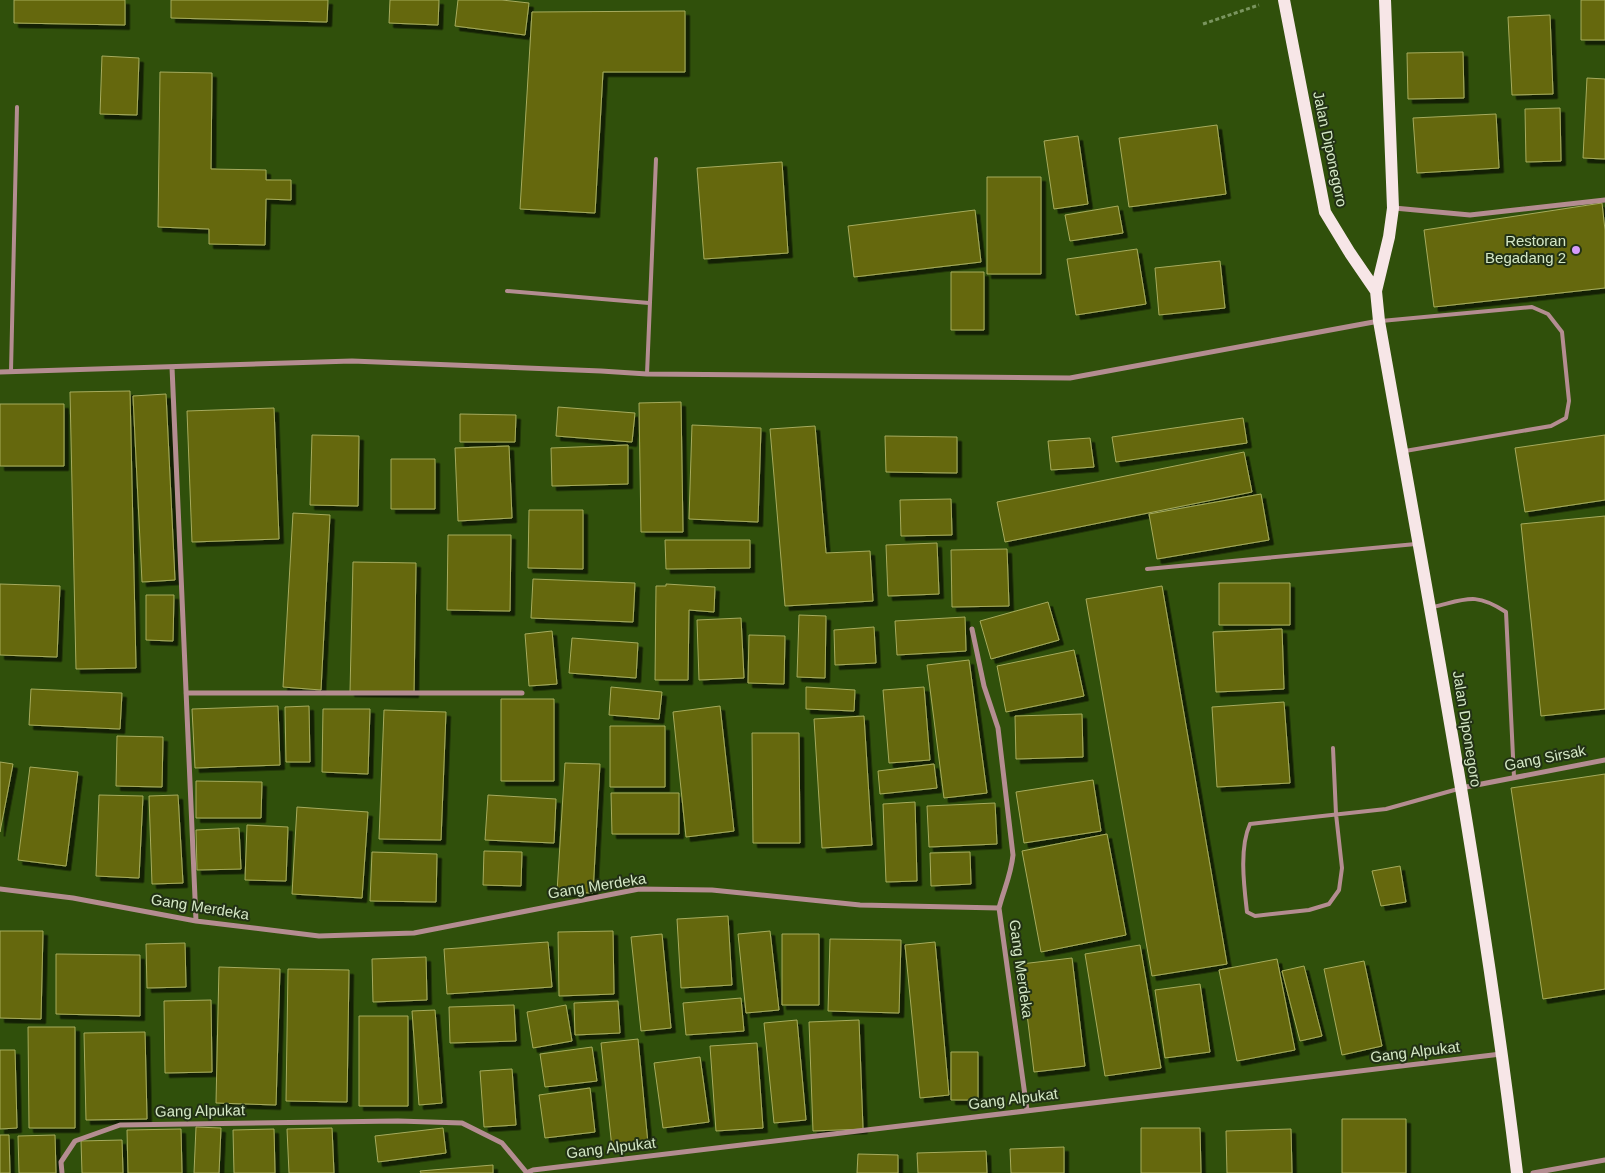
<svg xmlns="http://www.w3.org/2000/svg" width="1605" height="1173" font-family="Helvetica,sans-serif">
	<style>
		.building { fill: #656809; stroke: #a6ab5e; filter: url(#shadow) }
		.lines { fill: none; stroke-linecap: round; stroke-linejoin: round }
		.path { stroke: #7a955f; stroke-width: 3; stroke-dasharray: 4 2.5; stroke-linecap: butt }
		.service { stroke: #b48d91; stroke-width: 4 }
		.minor { stroke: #b48d91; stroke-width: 5 }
		.primary { stroke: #f7e6e7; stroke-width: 12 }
		.poi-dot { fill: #d69bfa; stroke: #223115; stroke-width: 2 }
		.labels { text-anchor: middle; stroke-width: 4; stroke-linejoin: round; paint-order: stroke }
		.street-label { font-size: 15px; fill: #d5e8c6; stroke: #223115 }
		.poi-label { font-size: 15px; fill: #d5e8c6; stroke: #223115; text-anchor: end }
	</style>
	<defs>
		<filter id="shadow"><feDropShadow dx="4.5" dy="4.5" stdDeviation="0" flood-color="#0009"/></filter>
	</defs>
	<rect width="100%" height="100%" fill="#30500b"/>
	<path class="building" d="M14,0H125V25L14,23Z
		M171,0H328L327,22L171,18Z
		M390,0H439L438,25L389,23Z
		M458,0H502L529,3L525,35L455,26Z
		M1581,0H1605V40H1581Z
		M685,11V72H603L595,213L520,209L532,12Z
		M1550,15L1553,94L1512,95L1508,17Z
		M1463,52L1464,98L1408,99L1407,53Z
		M102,56L139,58L137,115L100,114Z
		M160,72L212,73L211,169L266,170V180H291V200L266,199L265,245L209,244V229L158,227Z
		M1587,78L1605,79V159L1583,158Z
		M1560,108L1561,161L1526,162L1525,109Z
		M1496,114L1499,168L1417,173L1413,118Z
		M1217,125L1226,194L1129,207L1119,138Z
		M1078,136L1088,204L1054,209L1044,141Z
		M782,162L788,253L704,259L697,168Z
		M987,177H1041V274H987Z
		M1602,203L1605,230V288L1434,307L1424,230Z
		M1118,206L1123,233L1070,241L1065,215Z
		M975,210L981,262L854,277L848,226Z
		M1137,249L1146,304L1076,315L1067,259Z
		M1220,261L1225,308L1159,315L1155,268Z
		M951,272H984V330H951Z
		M130,391L136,668L76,669L70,392Z
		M166,394L175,580L142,582L133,396Z
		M681,402L683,532H641L639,403Z
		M0,404H64V466H0Z
		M558,407L635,413L632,442L556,436Z
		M274,408L279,539L192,542L187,411Z
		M460,414L516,415L515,442H460Z
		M1243,418L1247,443L1116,462L1112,437Z
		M692,425L761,428L758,522L689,519Z
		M815,426L826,553L870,551L873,601L785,606L770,429Z
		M312,435L359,436L358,506L310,505Z
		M1605,435V500L1525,512L1515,448Z
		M885,436L957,437V473L886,472Z
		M1090,438L1094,467L1051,470L1048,441Z
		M628,445V484L552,486L551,448Z
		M509,446L512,518L458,521L455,448Z
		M1244,452L1252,492L1005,542L997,502Z
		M391,459H435V509H391Z
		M1261,494L1269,540L1157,559L1149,514Z
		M951,499L952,535L901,536L900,500Z
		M529,510H583V569L528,568Z
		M293,513L330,515L321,690L283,687Z
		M1605,516V709L1541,716L1521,524Z
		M448,535H511L510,611L447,610Z
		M665,540H750V568L666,569Z
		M937,543L939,594L888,596L886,545Z
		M1007,549L1009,606L952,607L951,550Z
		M353,562L416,563L414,693L350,692Z
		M533,579L635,583L633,622L531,618Z
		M1219,583H1290V625H1219Z
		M0,584L60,586L57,657L0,655Z
		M666,584L715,587L714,612L689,610L688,680H655L656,586H666Z
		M1162,586L1227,964L1152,976L1086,599Z
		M146,595H174L173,641L146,640Z
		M1048,602L1059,640L991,659L980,621Z
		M799,615L826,616L825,678L797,677Z
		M965,617L966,651L897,655L895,621Z
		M741,618L744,678L699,680L697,620Z
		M874,627L876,663L835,665L834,630Z
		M1282,629L1284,689L1216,692L1213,632Z
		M552,631L557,684L529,686L525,634Z
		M749,635L785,636L784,684L748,683Z
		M572,638L638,643L636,678L569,673Z
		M1074,650L1084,696L1006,712L997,666Z
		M969,660L987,793L944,798L927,665Z
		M611,687L662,692L659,719L609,715Z
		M806,687L855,690L854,711L806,709Z
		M924,687L930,760L889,763L883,690Z
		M31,689L122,693L120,729L29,725Z
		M501,699H554V781H501Z
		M1284,702L1290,783L1217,787L1212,707Z
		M278,706L280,765L195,768L192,709Z
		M309,706L310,762H286L285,707Z
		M720,706L734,831L686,837L673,712Z
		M323,709H370L368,774L322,772Z
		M384,710L446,712L441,840L379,839Z
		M1082,714L1083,757L1016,759L1015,716Z
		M864,716L872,845L822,848L814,719Z
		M610,726H665V787H610Z
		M752,733H799L800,843H753Z
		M117,736L163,737L162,787L116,786Z
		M0,762L13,764L0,832Z
		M565,763L600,764L593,893L557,892Z
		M934,764L937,788L880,794L878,771Z
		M30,767L78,772L66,866L18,860Z
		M1605,774V989L1543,999L1511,788Z
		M1093,780L1101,831L1024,843L1016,792Z
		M196,781L262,782L261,818H196Z
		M611,793H679V834H612Z
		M99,795L143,796L139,878L96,876Z
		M178,795L183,883L152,884L149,796Z
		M488,795L556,799L554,843L485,840Z
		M915,802L917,881L886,882L883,804Z
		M995,803L997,844L929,847L927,806Z
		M297,807L368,812L362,898L292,894Z
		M247,825L288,827L286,881L245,880Z
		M239,828L241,869L197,870L196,830Z
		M1107,834L1126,935L1041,952L1022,851Z
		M484,851L522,852L521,886L483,885Z
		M372,852L437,854L436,902L370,901Z
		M970,852L971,884L931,886L930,853Z
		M1400,866L1406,902L1381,906L1372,871Z
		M728,916L732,985L681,988L677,919Z
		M0,931H43L41,1019L0,1018Z
		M613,931L614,994L559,996L558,932Z
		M770,931L779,1010L746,1013L738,934Z
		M662,934L671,1028L641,1031L631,937Z
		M782,934H819V1005H782Z
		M830,939L901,940L899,1013L828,1011Z
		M548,942L552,987L447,994L444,949Z
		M935,942L949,1095L920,1098L905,945Z
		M185,943L186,987L147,988L146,944Z
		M1140,945L1161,1068L1105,1076L1085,954Z
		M56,954L140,955V1016L56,1014Z
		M426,957L427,1000L373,1002L372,959Z
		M1072,958L1085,1066L1034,1072L1021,964Z
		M1277,959L1295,1050L1237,1061L1219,970Z
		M1364,961L1382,1046L1342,1055L1324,969Z
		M1304,966L1322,1036L1300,1041L1282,971Z
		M219,967L280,969L276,1105L216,1103Z
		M288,969L349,970L347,1102L286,1101Z
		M1200,984L1210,1052L1165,1058L1155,990Z
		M741,998L744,1031L686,1035L683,1003Z
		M211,1000L212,1072L165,1073L164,1001Z
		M618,1001L620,1033L575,1035L574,1003Z
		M514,1005L516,1041L450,1043L449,1007Z
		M566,1005L572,1041L533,1048L527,1012Z
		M435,1010L442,1103L419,1105L412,1011Z
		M359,1016H408V1106H359Z
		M797,1020L806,1120L774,1123L764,1023Z
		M859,1020L863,1129L813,1131L809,1022Z
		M28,1027H75V1128H29Z
		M145,1032L147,1119L86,1120L84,1033Z
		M638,1039L648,1144L612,1148L601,1043Z
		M757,1043L763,1128L716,1131L710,1046Z
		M592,1047L597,1081L545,1087L540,1054Z
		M0,1050H15L17,1128L0,1129Z
		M951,1052H978V1100H951Z
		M700,1057L709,1122L663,1128L654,1063Z
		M512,1069L516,1125L484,1127L480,1071Z
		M590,1088L595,1132L545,1138L539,1095Z
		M1342,1119H1406V1173H1342Z
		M196,1127L221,1128L219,1173H194Z
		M332,1128L334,1173H289L287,1129Z
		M443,1128L446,1153L378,1162L375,1136Z
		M1141,1128H1200L1201,1173H1141Z
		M181,1129L182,1173H128L127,1130Z
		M274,1129L275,1173H234L233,1130Z
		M1291,1129L1292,1173H1227L1226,1131Z
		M0,1135H9L10,1173H0Z
		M55,1135L56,1173H19L18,1136Z
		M122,1140L123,1173H82L81,1141Z
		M1064,1147V1173H1011L1010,1149Z
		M986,1151L987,1173H918L917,1153Z
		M858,1154L898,1155V1173H857Z
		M493,1165V1173H421L420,1171Z"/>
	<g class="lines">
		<path class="path" d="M1203,24L1259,5"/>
		<path class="service" d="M507,291L649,303
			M1381,321L1532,307L1548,314L1562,332L1569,401L1566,418L1551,426L1405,451
			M11,371L17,107
			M647,374L656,159
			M1147,569L1416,544
			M1433,607C1467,599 1475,592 1506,612L1514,777
			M1333,748L1336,814L1342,868L1339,890L1329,904L1309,910L1255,916L1247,912C1244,886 1239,848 1250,824L1386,809L1458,789"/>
		<path class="minor" d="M1394,208L1470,215L1605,200
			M172,367L196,921
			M0,372L352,361L601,371L647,374L1070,378L1379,321
			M972,629L984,686L998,728L1013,855C1011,875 1004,889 999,908
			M186,693H522
			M1461,788L1605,760
			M0,889L73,898L196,921L319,936L414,933L639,889L712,890L860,905L999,908L1027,1110
			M62,1173L61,1162L75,1141L120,1125L398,1121L462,1123L502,1143L527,1173
			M526,1173L533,1170L1501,1054
			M1533,1173L1605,1160"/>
		<path class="primary" d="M1284,0L1325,212L1350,253L1376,291
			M1385,0L1393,208L1389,237L1376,291L1379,321C1429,605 1483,887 1517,1173"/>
	</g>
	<circle class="poi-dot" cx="1576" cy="250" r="5"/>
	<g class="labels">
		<g class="street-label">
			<text transform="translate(1330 149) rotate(78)" y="5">Jalan Diponegoro</text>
			<text transform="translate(1467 729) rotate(81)" y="5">Jalan Diponegoro</text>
			<text transform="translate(1545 758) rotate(-11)" y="5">Gang Sirsak</text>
			<text transform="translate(597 886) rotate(-9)" y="5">Gang Merdeka</text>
			<text transform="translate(200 907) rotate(9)" y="5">Gang Merdeka</text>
			<text transform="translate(1021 969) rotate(82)" y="5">Gang Merdeka</text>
			<text transform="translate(1415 1052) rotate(-7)" y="5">Gang Alpukat</text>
			<text transform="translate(1013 1099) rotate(-7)" y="5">Gang Alpukat</text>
			<text transform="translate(200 1111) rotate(-1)" y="5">Gang Alpukat</text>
			<text transform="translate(611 1148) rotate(-7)" y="5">Gang Alpukat</text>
		</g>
		<g class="poi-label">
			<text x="1566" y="246">Restoran<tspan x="1566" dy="17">Begadang 2</tspan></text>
		</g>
	</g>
</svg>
